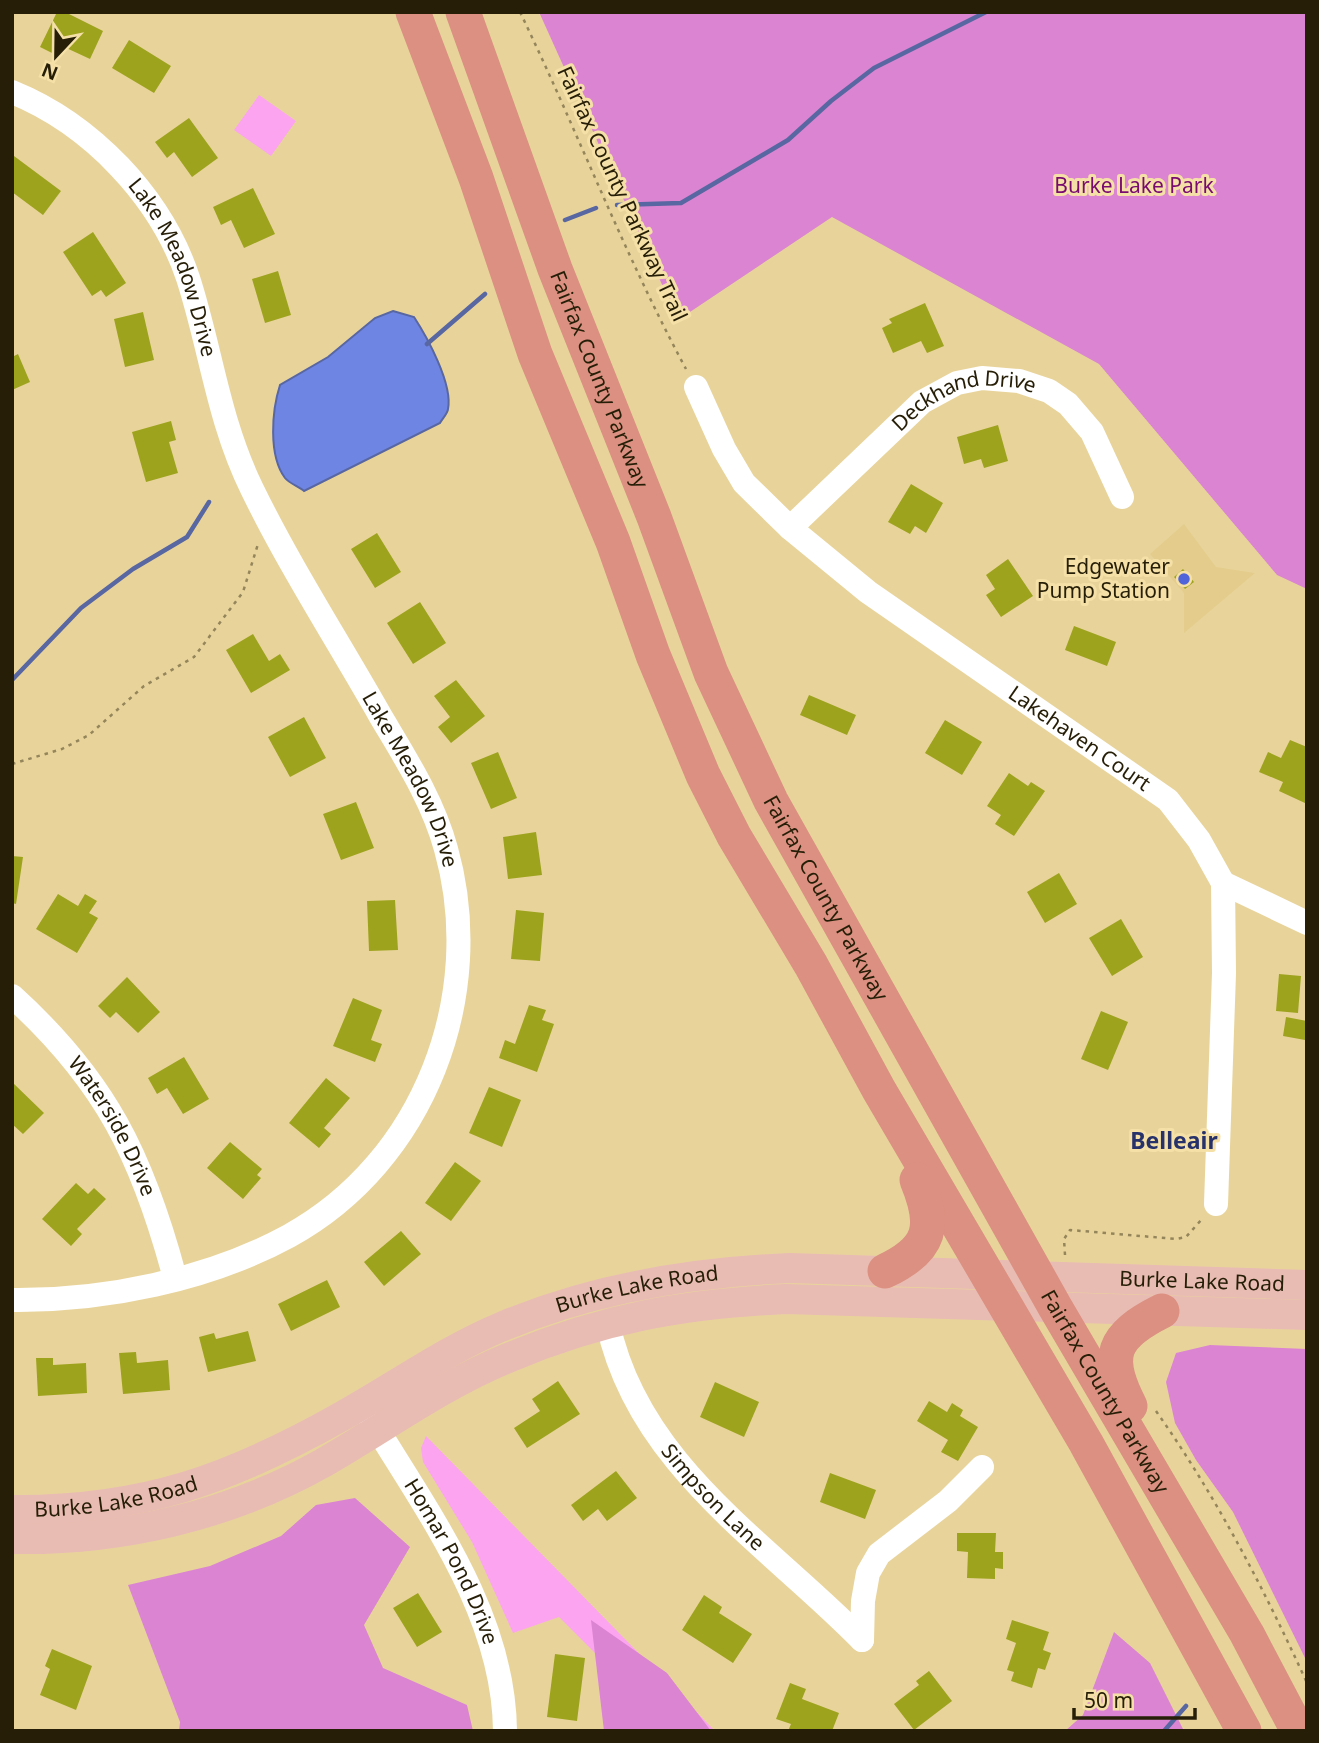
<svg xmlns="http://www.w3.org/2000/svg" width="1319" height="1743" font-family="'Noto Sans',sans-serif">
	<style>
		.built { fill: #e4cd8c }
		.green { fill: #fca4f0 }
		.forest { fill: #db84d1 }
		.water { fill: #6e85e3; stroke: #5866a1; stroke-width: 2 }
		.lines { fill: none; stroke-linecap: round; stroke-linejoin: round }
		.stream { stroke: #5866a1; stroke-width: 4.5 }
		.building { fill: #9ea31e }
		.path { stroke: #94855b; stroke-width: 2.5; stroke-dasharray: 3.5 5; stroke-linecap: butt }
		.minor { stroke: #fff; stroke-width: 24 }
		.major { stroke: #e9bcb3; stroke-width: 30 }
		.highway { stroke: #db9081; stroke-width: 35 }
		.poi-dot { fill: #4f64d9; stroke: #f5e1a8; stroke-width: 2.5 }
		.labels { text-anchor: middle; stroke-width: 6; stroke-linejoin: round; paint-order: stroke }
		.park-label { font-size: 21px; fill: #780a70; stroke: #f5e1a8 }
		.street-label { font-size: 21px; fill: #261e07; stroke: #f5e1a8 }
		.poi-label { font-size: 21px; fill: #261e07; stroke: #f5e1a8; text-anchor: end }
		.neighbourhood-label { font-size: 23px; font-weight: bold; fill: #27326b; stroke: #f5e1a8 }
	</style>
	<rect width="100%" height="100%" fill="#e8d49b"/>
	<path class="built" d="M1184,524L1216,567L1255,573L1184,633V593L1150,554Z"/>
	<path class="green" d="M259,95L296,121L271,156L234,130Z
		M426,1436L715,1731H673L559,1617L513,1633L472,1542L423,1462L421,1448Z"/>
	<path class="forest" d="M539,12H1307V589L1277,575L1099,364L832,217L678,320Z
		M1210,1345L1307,1349V1662L1233,1512L1196,1460L1175,1423L1166,1382L1176,1353Z
		M355,1498L410,1547L364,1625L383,1668L467,1705L473,1731H179L180,1722L128,1585L210,1566L281,1536L316,1505Z
		M591,1620L667,1673L711,1731H604Z
		M1114,1632L1150,1663L1184,1731H1065L1083,1715Z"/>
	<path class="water" d="M393,311L414,317C427,337 453,384 448,409C448,413 442,419 440,423L304,491C299,487 289,483 285,478C268,455 272,410 280,385L328,357L375,318Z"/>
	<g class="lines">
		<path class="stream" d="M617,205L681,203L788,140L831,101L874,68L986,12
			M565,220L596,208
			M427,344L485,294
			M12,680L81,608L133,569L187,537L209,502
			M1164,1731L1186,1706"/>
	</g>
	<path class="building" d="M57,12H65L103,31L90,59L62,46L58,56L40,47Z
		M129,40L171,66L154,93L112,68Z
		M189,118L218,158L192,177L174,152L167,158L155,142Z
		M14,156L61,191L43,215L12,192Z
		M253,188L275,234L244,248L231,220L221,225L213,207Z
		M93,232L126,283L106,297L101,290L92,296L63,252Z
		M278,271L291,315L265,323L252,279Z
		M925,303L944,346L927,353L921,341L893,353L882,328L892,323L889,319Z
		M143,312L154,360L125,367L114,319Z
		M18,354L30,382L12,390V357Z
		M171,421L176,440L169,442L178,473L146,482L132,432Z
		M998,425L1008,461L984,468L981,459L964,464L957,437Z
		M911,484L943,503L926,533L915,526L910,534L888,522Z
		M377,533L401,572L375,588L351,549Z
		M1008,559L1033,596L1001,617L986,595L995,589L986,575Z
		M1183,569L1194,582L1185,589L1174,577Z
		M420,602L446,643L413,664L387,623Z
		M1074,626L1116,642L1107,666L1065,650Z
		M253,634L269,661L280,654L290,670L251,693L226,650Z
		M456,680L485,716L451,743L438,727L450,717L434,696Z
		M809,695L856,715L847,735L800,715Z
		M304,717L326,758L290,777L268,737Z
		M945,720L982,742L962,775L925,753Z
		M1290,740L1307,747V804L1279,791L1283,782L1259,772L1268,752L1281,758Z
		M498,752L517,798L491,809L471,763Z
		M1009,773L1028,786L1031,782L1045,791L1014,836L995,824L1001,815L987,806Z
		M356,802L374,848L341,860L323,814Z
		M536,832L542,875L508,879L503,837Z
		M12,856L23,857L16,904L12,903Z
		M1059,873L1077,904L1045,923L1027,892Z
		M58,894L78,906L85,894L97,901L89,913L98,918L77,953L36,929Z
		M395,900L398,950L369,951L367,901Z
		M516,910L544,913L540,961L511,959Z
		M1121,919L1143,957L1112,976L1089,938Z
		M1279,974L1301,976L1298,1013L1276,1011Z
		M127,977L160,1012L138,1033L116,1012L110,1018L98,1006Z
		M353,998L382,1010L371,1040L382,1044L375,1062L333,1046Z
		M529,1005L546,1010L542,1020L554,1024L537,1072L499,1058L505,1040L515,1044Z
		M1101,1011L1128,1022L1108,1070L1081,1059Z
		M1286,1017L1307,1021L1305,1040L1283,1036Z
		M184,1057L209,1099L183,1114L167,1088L157,1094L148,1078Z
		M326,1078L350,1098L324,1128L331,1134L319,1148L289,1123Z
		M12,1082L44,1113L23,1134L12,1124Z
		M489,1087L521,1100L502,1147L469,1133Z
		M230,1142L262,1169L257,1175L261,1178L243,1199L207,1168Z
		M455,1162L481,1181L451,1221L425,1203Z
		M76,1183L88,1194L94,1188L106,1199L77,1229L82,1234L71,1246L42,1219Z
		M401,1231L421,1254L384,1286L364,1262Z
		M327,1280L340,1307L291,1331L278,1304Z
		M248,1331L256,1361L208,1372L199,1337L214,1333L216,1339Z
		M136,1352L137,1363L168,1360L170,1390L123,1394L119,1353Z
		M36,1358H53V1365L86,1363L87,1393L38,1396Z
		M558,1381L580,1414L527,1448L514,1428L540,1411L532,1399Z
		M715,1382L759,1402L744,1437L700,1417Z
		M929,1401L947,1412L952,1403L963,1410L960,1416L978,1427L958,1461L941,1452L948,1440L917,1421Z
		M616,1471L637,1498L607,1521L598,1509L583,1521L571,1505Z
		M830,1473L876,1490L865,1519L820,1502Z
		M957,1533H996L995,1552H1003V1569L995,1568V1579L967,1578L968,1552L957,1551Z
		M418,1593L442,1632L417,1647L393,1608Z
		M704,1595L722,1607L719,1613L752,1634L733,1663L682,1630Z
		M1012,1620L1049,1632L1043,1650L1051,1653L1045,1670L1038,1668L1032,1688L1011,1681L1014,1672L1007,1670L1016,1643L1006,1639Z
		M52,1649L92,1666L76,1710L40,1695L50,1669L45,1666Z
		M555,1654L585,1658L577,1721L547,1717Z
		M929,1671L952,1701L914,1730L894,1704L919,1685L916,1681Z
		M790,1683L806,1689L802,1699L839,1713L832,1731H788L791,1724L776,1719Z"/>
	<g class="lines">
		<path class="path" d="M520,12C577,130 624,254 686,369
			M12,764L62,749L89,735L144,686L194,657L243,592L258,544
			M1065,1255L1064,1239L1070,1230L1176,1239L1186,1237L1202,1219
			M1156,1411C1216,1496 1264,1589 1307,1683"/>
		<g class="minor">
			<path id="s1" d="M12,92C91,124 161,197 188,278C211,349 218,420 252,489C290,567 338,641 381,717C406,759 433,801 446,849C487,995 425,1161 289,1236C208,1280 104,1301 12,1300"/>
			<path id="s2" d="M696,387L724,449L744,483L790,528L868,592L1168,800L1199,840L1223,883L1224,973L1216,1204"/>
			<path id="s3" d="M790,528L922,402L957,383L982,378L1019,381L1049,391L1068,404L1092,432L1122,497"/>
			<path d="M1223,883L1307,923"/>
			<path id="s4" d="M12,996C106,1081 143,1158 175,1278"/>
			<path id="s5" d="M608,1324C638,1465 767,1543 862,1640"/>
			<path id="s6" d="M368,1414C427,1512 504,1613 505,1731"/>
			<path d="M862,1640L863,1601L868,1573L879,1554L948,1501L982,1467"/>
		</g>
		<g class="major">
			<path id="s7" d="M12,1510C143,1511 231,1479 344,1415C396,1386 446,1350 501,1327C593,1288 692,1272 790,1268L1307,1285"/>
			<path d="M12,1539C120,1541 229,1516 323,1463C384,1428 442,1385 508,1358C603,1318 683,1304 786,1299L1307,1315"/>
		</g>
		<g class="highway">
			<path d="M413,12L476,178L535,354L613,542L653,655L703,775L734,836L811,965L879,1090L1086,1443L1244,1731"/>
			<path id="s8" d="M463,12L555,269L654,517L711,673L771,801L1055,1307L1247,1634L1298,1731"/>
			<path d="M885,1271C932,1249 936,1226 917,1180"/>
			<path d="M1130,1406C1104,1356 1112,1336 1162,1311"/>
		</g>
	</g>
	<circle class="poi-dot" cx="1184" cy="579" r="7"/>
	<g class="labels">
		<g class="park-label">
			<text x="1134" y="193">Burke Lake Park</text>
		</g>
		<g class="street-label">
			<text transform="translate(622 194) rotate(65)" y="7">Fairfax County Parkway Trail</text>
			<text dy="7" stroke="none"><textPath href="#s1" startOffset="248">Lake Meadow Drive</textPath></text>
			<text dy="7" stroke="none"><textPath href="#s8" startOffset="392">Fairfax County Parkway</textPath></text>
			<text dy="7" stroke="none"><textPath href="#s3" startOffset="224">Deckhand Drive</textPath></text>
			<text dy="7" stroke="none"><textPath href="#s2" startOffset="530">Lakehaven Court</textPath></text>
			<text dy="7" stroke="none"><textPath href="#s1" startOffset="816">Lake Meadow Drive</textPath></text>
			<text dy="7" stroke="none"><textPath href="#s8" startOffset="959">Fairfax County Parkway</textPath></text>
			<text dy="7" stroke="none"><textPath href="#s4" startOffset="166">Waterside Drive</textPath></text>
			<text dy="7" stroke="none"><textPath href="#s7" startOffset="1239">Burke Lake Road</textPath></text>
			<text dy="7" stroke="none"><textPath href="#s7" startOffset="672">Burke Lake Road</textPath></text>
			<text dy="7" stroke="none"><textPath href="#s8" startOffset="1526">Fairfax County Parkway</textPath></text>
			<text dy="7" stroke="none"><textPath href="#s7" startOffset="105">Burke Lake Road</textPath></text>
			<text dy="7" stroke="none"><textPath href="#s5" startOffset="206">Simpson Lane</textPath></text>
			<text dy="7" stroke="none"><textPath href="#s6" startOffset="170">Homar Pond Drive</textPath></text>
		</g>
		<g class="poi-label">
			<text x="1170" y="574">Edgewater<tspan x="1170" dy="24">Pump Station</tspan></text>
		</g>
		<g class="neighbourhood-label">
			<text x="1174" y="1149">Belleair</text>
		</g>
	</g>
	<rect width="1319" height="1743" fill="none" stroke="#261e07" stroke-width="28"/>
	<g transform="translate(56 56) rotate(202)" stroke="#f5e1a8" stroke-width="5" paint-order="stroke">
	<path d="M0-5L12 26L0 18L-12 26Z" fill="#261e07"/>
	<text y="-10" font-size="19" font-weight="bold" text-anchor="middle" fill="#261e07">N</text>
	</g>
	<path d="M1074 1708v10h121v-10" fill="none" stroke="#261e07" stroke-width="3.5"/>
	<text x="1084" y="1708" font-size="21" fill="#261e07" stroke="#f5e1a8" stroke-width="5" paint-order="stroke">50 m</text>
</svg>
